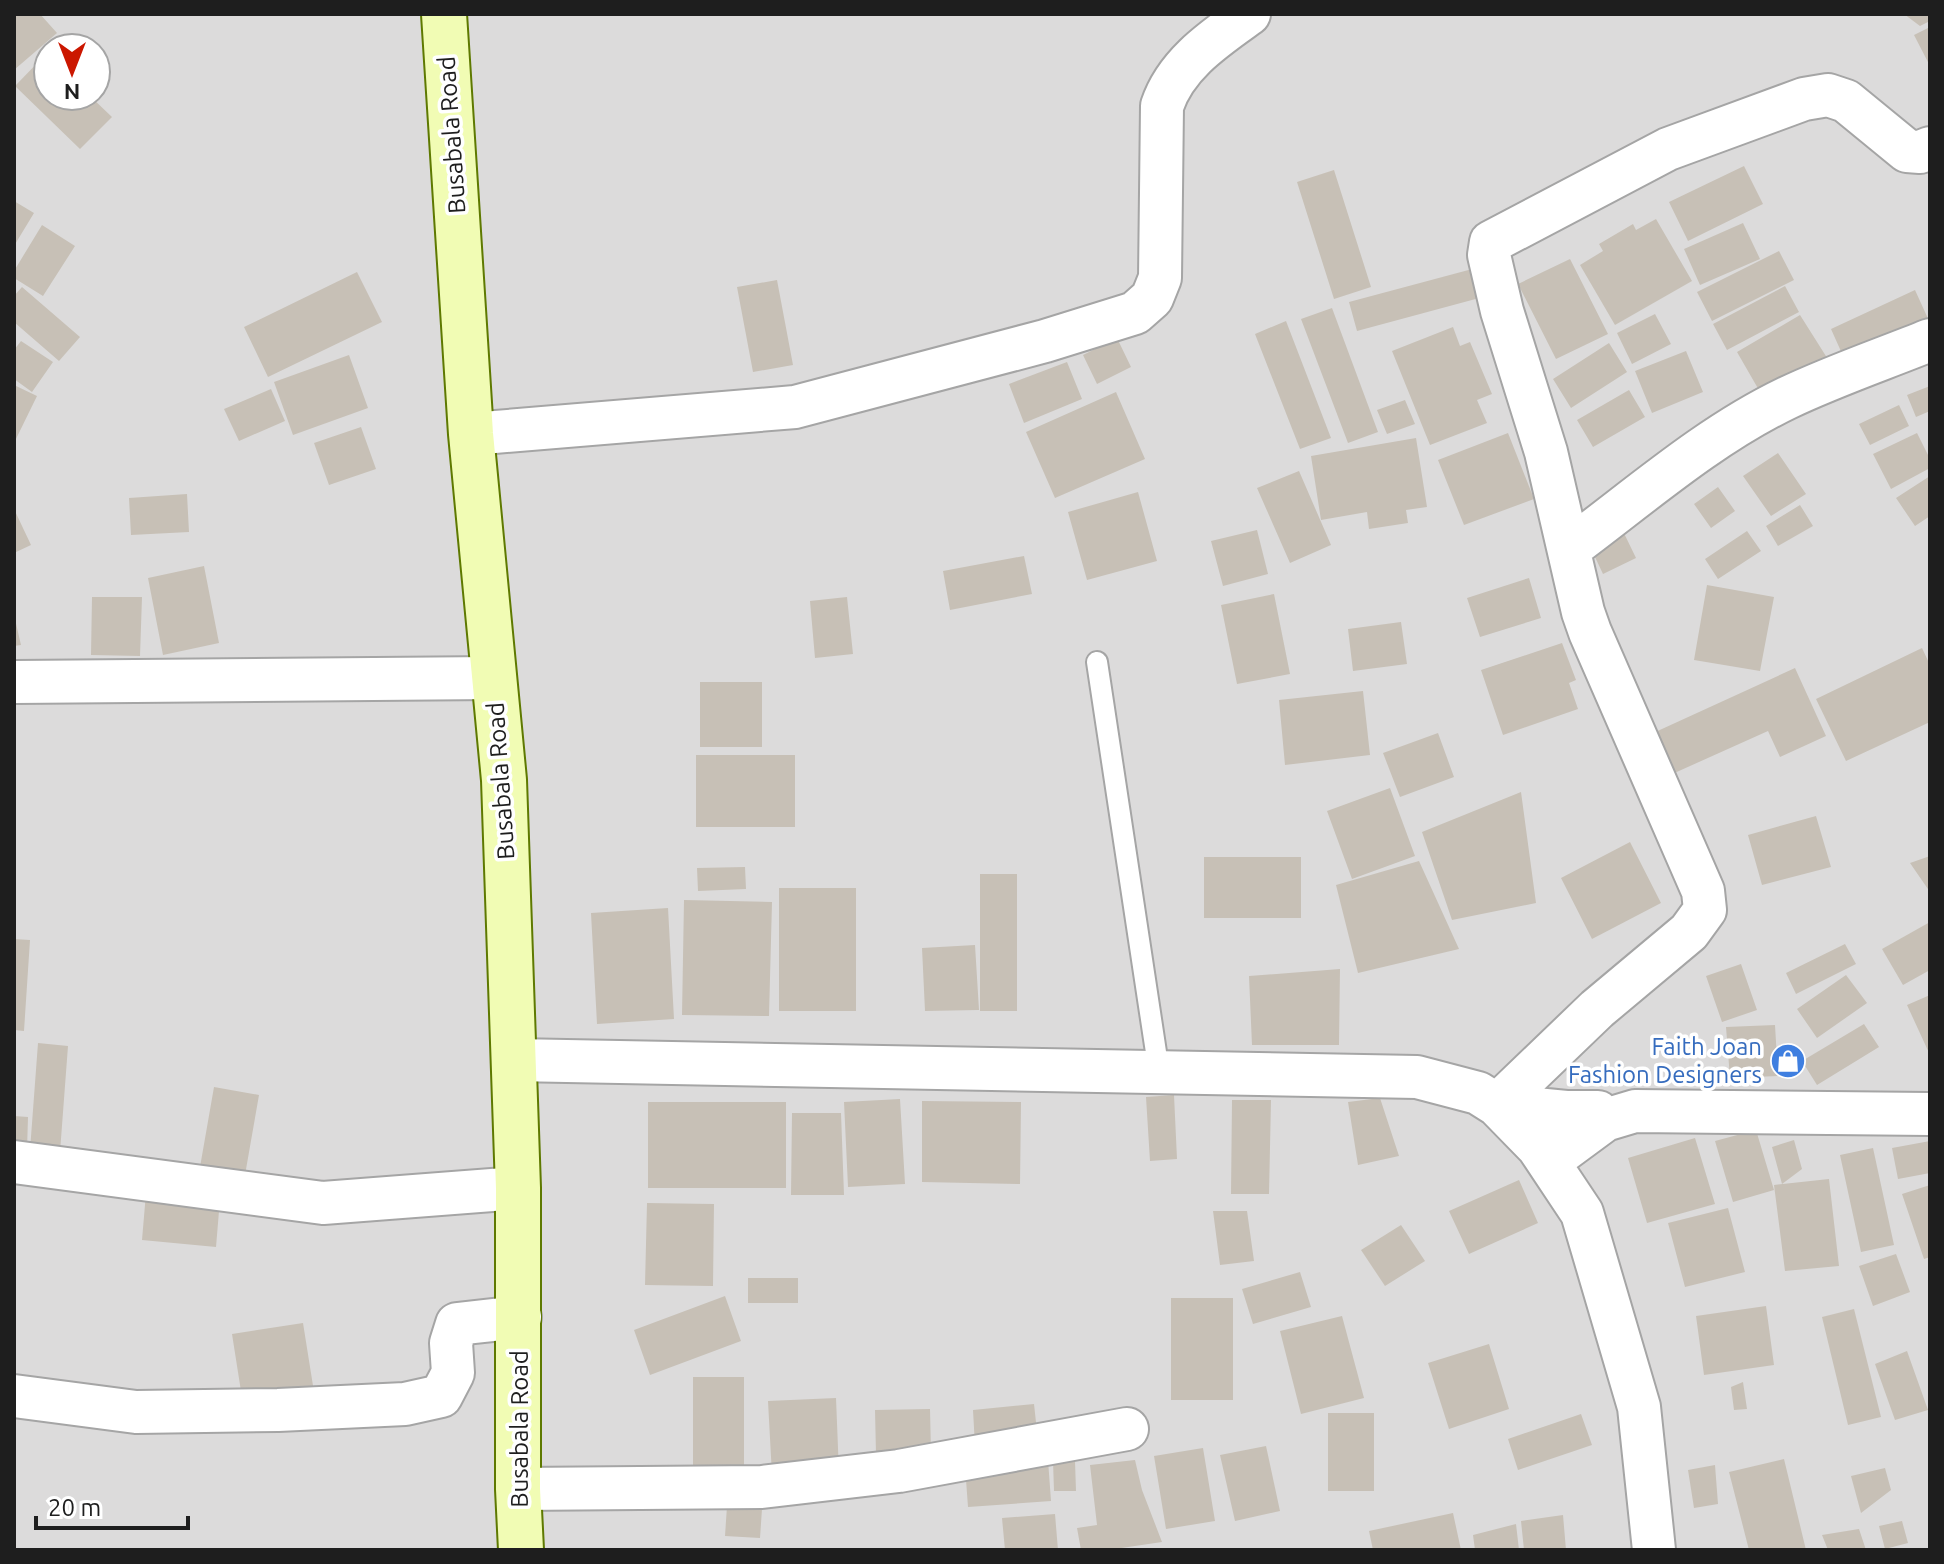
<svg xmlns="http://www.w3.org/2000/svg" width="1944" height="1564" font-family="Ubuntu,sans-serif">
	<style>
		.residential { fill: #dcdbdb; fill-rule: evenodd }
		.building { fill: #c7c0b6 }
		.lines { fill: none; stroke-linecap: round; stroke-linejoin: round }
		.lane-casing { stroke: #a5a5a5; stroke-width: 24 }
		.street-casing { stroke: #a5a5a5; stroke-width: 46 }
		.secondary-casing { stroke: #5e7900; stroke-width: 48 }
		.lane { stroke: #fff; stroke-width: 20 }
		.street { stroke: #fff; stroke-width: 42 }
		.secondary { stroke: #f1fcb4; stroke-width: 44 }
		.labels { text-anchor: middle; stroke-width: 7; stroke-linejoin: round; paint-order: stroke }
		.street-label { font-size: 24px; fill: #1e1e1e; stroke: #fff }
		.shop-label { font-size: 24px; fill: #366cbe; stroke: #fff; text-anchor: end }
	</style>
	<rect width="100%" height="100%" fill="#efede3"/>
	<path class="residential" d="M14,14H1930V1550H14ZM48,48H96V96H48Z"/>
	<path class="building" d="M14,14H40L57,33L14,70Z
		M1904,14H1930V21L1920,26Z
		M1930,27V66L1914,35Z
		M46,54L48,96H90L112,117L80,149L15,86Z
		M1744,166L1763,204L1688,241L1669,202Z
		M1334,170L1371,287L1334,299L1297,182Z
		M14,201L34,213L14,246Z
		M1656,219L1692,281L1615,325L1580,265L1603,251L1599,244L1633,224L1636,230Z
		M1743,223L1760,259L1700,285L1684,249Z
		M42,225L75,246L43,296L14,278V271Z
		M1779,251L1794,280L1712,321L1697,292Z
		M1570,259L1608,334L1556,359L1518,284Z
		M1476,268L1483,297L1357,331L1349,302Z
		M357,272L382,322L268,377L244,327Z
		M777,280L793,365L753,372L737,287Z
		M1785,286L1799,312L1727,350L1713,324Z
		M22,287L80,337L59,361L14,322V296Z
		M1915,290L1930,323L1852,376L1831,329Z
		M1332,308L1378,432L1348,443L1301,319Z
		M1655,314L1671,344L1632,364L1617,333Z
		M1800,315L1836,372L1771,411L1737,352Z
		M1286,321L1331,438L1300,449L1255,334Z
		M1453,327L1460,346L1470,342L1492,394L1477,400L1487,423L1430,445L1392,351Z
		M1117,338L1131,367L1097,384L1083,355Z
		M21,341L53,362L32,392L14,379V350Z
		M1609,343L1627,372L1571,408L1553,379Z
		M1686,351L1703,392L1652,413L1635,371Z
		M349,355L368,408L293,435L274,382Z
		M1067,362L1082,399L1024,423L1009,384Z
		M14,385L37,396L14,443Z
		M1930,386V411L1916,417L1907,395Z
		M271,389L285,421L239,441L224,409Z
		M1629,390L1645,417L1593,447L1577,420Z
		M1116,392L1145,459L1055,498L1026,432Z
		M1405,400L1415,424L1387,434L1377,410Z
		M1899,405L1909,426L1870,445L1859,424Z
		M361,427L376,469L329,485L314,443Z
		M1508,433L1534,499L1464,525L1438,460Z
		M1917,433L1930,459V468L1891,489L1873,454Z
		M1416,438L1427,507L1406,510L1408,523L1369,529L1367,512L1321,520L1311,456Z
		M1778,453L1806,494L1771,516L1743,476Z
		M1299,471L1331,545L1290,563L1257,488Z
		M1930,476V516L1915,526L1896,498Z
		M1718,487L1735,511L1711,528L1694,504Z
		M1138,492L1157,561L1087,580L1068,512Z
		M187,494L189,532L131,535L129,498Z
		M1800,505L1813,526L1778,546L1766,526Z
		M14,509L31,545L14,553Z
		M1620,525L1636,558L1603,574L1587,540Z
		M1257,530L1268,574L1223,586L1211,541Z
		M1747,531L1761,551L1718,579L1705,559Z
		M1024,556L1032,594L950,610L943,571Z
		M204,566L219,643L163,655L148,578Z
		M1529,578L1541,618L1480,637L1467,598Z
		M1707,585L1774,597L1760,671L1694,660Z
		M1274,594L1290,674L1237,684L1221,605Z
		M92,597H142L140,656L91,655Z
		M847,597L853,654L815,658L810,601Z
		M14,615L21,645L14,646Z
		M1401,622L1407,664L1353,671L1348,629Z
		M1562,643L1576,680L1569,683L1578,709L1503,735L1481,670Z
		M1922,648L1930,665V722L1846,761L1816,699Z
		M1795,668L1826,736L1780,757L1768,731L1670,775L1651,734Z
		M700,682H762V747H700Z
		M1363,691L1370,755L1285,765L1279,700Z
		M1438,733L1454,777L1400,797L1383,753Z
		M696,755H795V827H696Z
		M1390,788L1415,856L1352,879L1327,811Z
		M1521,792L1536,903L1452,920L1422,832Z
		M1816,816L1831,867L1762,885L1748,835Z
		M1630,842L1661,903L1592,939L1561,878Z
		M1930,856V892L1910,863Z
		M1204,857H1301V918H1204Z
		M1419,861L1459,949L1358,973L1336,885Z
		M745,867L746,889L698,891L697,868Z
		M980,874H1017V1011H980Z
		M779,888H856V1011H779Z
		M684,900L772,902L769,1016L682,1015Z
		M668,908L674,1019L597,1024L591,913Z
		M1930,922V970L1903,985L1882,949Z
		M14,939L30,940L24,1031L14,1030Z
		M1845,944L1856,964L1796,994L1786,973Z
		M975,945L979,1010L925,1011L922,948Z
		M1741,964L1757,1010L1722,1022L1706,976Z
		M1340,969L1339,1045H1252L1249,976Z
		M1846,975L1867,1003L1817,1038L1797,1009Z
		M1930,995V1055L1907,1005Z
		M1864,1024L1879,1047L1817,1085L1802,1061Z
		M1775,1025L1778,1076L1730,1078L1726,1027Z
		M38,1043L68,1046L60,1152L30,1150Z
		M214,1087L259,1095L245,1175L200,1167Z
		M1174,1095L1177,1159L1150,1161L1146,1097Z
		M1380,1098L1399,1156L1358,1165L1348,1102Z
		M900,1099L905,1184L848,1187L844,1102Z
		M1232,1100H1271L1269,1194H1231Z
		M922,1101L1021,1102L1020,1184L922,1182Z
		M648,1102H786V1188H648Z
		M792,1113H841L844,1195H791Z
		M14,1116L28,1117L27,1150L14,1149Z
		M1756,1130L1774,1190L1733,1202L1715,1141Z
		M1695,1138L1715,1204L1647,1223L1628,1158Z
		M1794,1140L1802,1169L1782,1184L1772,1147Z
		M1930,1141V1173L1898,1179L1892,1148Z
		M1873,1148L1894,1245L1861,1252L1840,1155Z
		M1829,1179L1839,1266L1785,1271L1774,1185Z
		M1519,1180L1538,1223L1469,1254L1449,1211Z
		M1930,1185V1257L1924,1259L1902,1194Z
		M146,1193L220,1199L216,1247L142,1240Z
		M647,1203L714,1204L713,1286L645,1285Z
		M1728,1208L1745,1272L1685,1287L1668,1223Z
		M1213,1211H1247L1254,1261L1220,1265Z
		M1401,1225L1425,1261L1385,1286L1361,1250Z
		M1896,1254L1910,1292L1873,1306L1859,1266Z
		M1300,1272L1311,1307L1253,1324L1242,1289Z
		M748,1278H798V1303H748Z
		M725,1296L741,1341L650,1375L634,1330Z
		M1171,1298H1233V1400H1171Z
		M1766,1306L1774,1365L1704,1375L1696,1316Z
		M1854,1309L1881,1417L1848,1425L1822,1317Z
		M1342,1316L1364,1398L1301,1414L1280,1331Z
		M303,1323L314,1392L243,1404L232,1334Z
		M1489,1344L1509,1409L1449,1429L1428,1363Z
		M1907,1351L1928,1410L1895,1420L1875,1364Z
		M693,1377H744V1475H693Z
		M1743,1382L1747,1409L1734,1410L1731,1387Z
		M836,1398L839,1473L772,1475L768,1401Z
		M1034,1404L1038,1441L975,1446L973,1410Z
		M930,1409L931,1453L876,1454L875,1410Z
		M1328,1413H1374V1491H1328Z
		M1581,1414L1592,1445L1518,1470L1508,1439Z
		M1266,1446L1280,1511L1235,1521L1220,1455Z
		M1203,1448L1215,1521L1166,1529L1154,1456Z
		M1784,1459L1806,1550H1749L1729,1472Z
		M1048,1460L1051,1501L968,1507L965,1466Z
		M1135,1460L1142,1490L1162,1542L1108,1550H1081L1077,1528L1097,1525L1090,1465Z
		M1053,1461H1075L1076,1491H1054Z
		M1715,1465L1718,1504L1694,1508L1688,1470Z
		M1885,1468L1891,1490L1861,1513L1851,1476Z
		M727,1506L762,1509L760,1538L725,1536Z
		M1453,1513L1461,1550H1373L1369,1531Z
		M1055,1514L1058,1550H1005L1002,1518Z
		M1563,1515L1566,1550H1524L1521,1521Z
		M1902,1521L1908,1543L1885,1549L1879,1526Z
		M1516,1524L1519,1550H1475L1473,1535Z
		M1859,1529L1866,1550H1828L1822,1535Z"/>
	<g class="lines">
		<g class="lane-casing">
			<path id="lane" d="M1097,662L1159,1072"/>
		</g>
		<g class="street-casing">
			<path id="street" d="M471,434L795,407L1045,341L1135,313L1152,298L1160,278L1162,106C1176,64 1214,39 1249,14
				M1570,548C1640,496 1708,436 1787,398C1833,376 1883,359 1930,340
				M14,682L494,678
				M514,1060L1417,1077L1478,1093L1497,1105L1538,1147L1582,1213L1639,1407L1654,1550
				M1497,1105L1597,1009L1689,932L1705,910L1703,891L1590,632L1583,612L1546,452L1502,311L1489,255L1491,242L1668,149L1804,99L1828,95L1846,101L1907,151L1920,152L1930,148
				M1497,1105L1566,1112H1598
				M14,1162L323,1203L518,1188
				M1548,1162L1605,1120L1635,1111L1930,1114
				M14,1396L136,1412L278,1410L405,1404L441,1396L453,1373L451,1343L457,1324L520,1317
				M518,1489L762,1487L899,1471L1127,1429"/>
		</g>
		<g class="secondary-casing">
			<path id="secondary" d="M444,14L471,434L504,780L518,1188V1489L521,1550"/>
		</g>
		<use href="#lane" class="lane"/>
		<use href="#street" class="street"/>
		<use href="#secondary" class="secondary"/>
	</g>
	<defs>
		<g id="shop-disc" transform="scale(1.8)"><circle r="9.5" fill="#3f7fe0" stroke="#fff"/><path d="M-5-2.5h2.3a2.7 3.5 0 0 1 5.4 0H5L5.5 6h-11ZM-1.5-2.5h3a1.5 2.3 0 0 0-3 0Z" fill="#fff"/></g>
	</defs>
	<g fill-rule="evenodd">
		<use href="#shop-disc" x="1788" y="1061"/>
	</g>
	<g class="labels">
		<g class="street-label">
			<text transform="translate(452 135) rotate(-94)" y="8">Busabala Road</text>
			<text transform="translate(501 781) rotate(-94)" y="8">Busabala Road</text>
			<text transform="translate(520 1429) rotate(-90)" y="8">Busabala Road</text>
		</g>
		<g class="shop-label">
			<text x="1762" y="1055">Faith Joan<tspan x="1762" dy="28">Fashion Designers</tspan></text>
		</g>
	</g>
	<rect width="1944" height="1564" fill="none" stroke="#1e1e1e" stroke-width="32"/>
	<g transform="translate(72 72) rotate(180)"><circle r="38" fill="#ffffff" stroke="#a5a5a5" stroke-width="2"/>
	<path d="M0-6L14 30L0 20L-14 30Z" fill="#cb1700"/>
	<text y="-12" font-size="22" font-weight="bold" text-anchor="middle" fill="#1e1e1e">N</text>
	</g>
	<path d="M36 1516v12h152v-12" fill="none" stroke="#1e1e1e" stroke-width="4"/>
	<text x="48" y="1516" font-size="24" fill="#1e1e1e" stroke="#ffffff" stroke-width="6" paint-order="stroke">20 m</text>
</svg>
